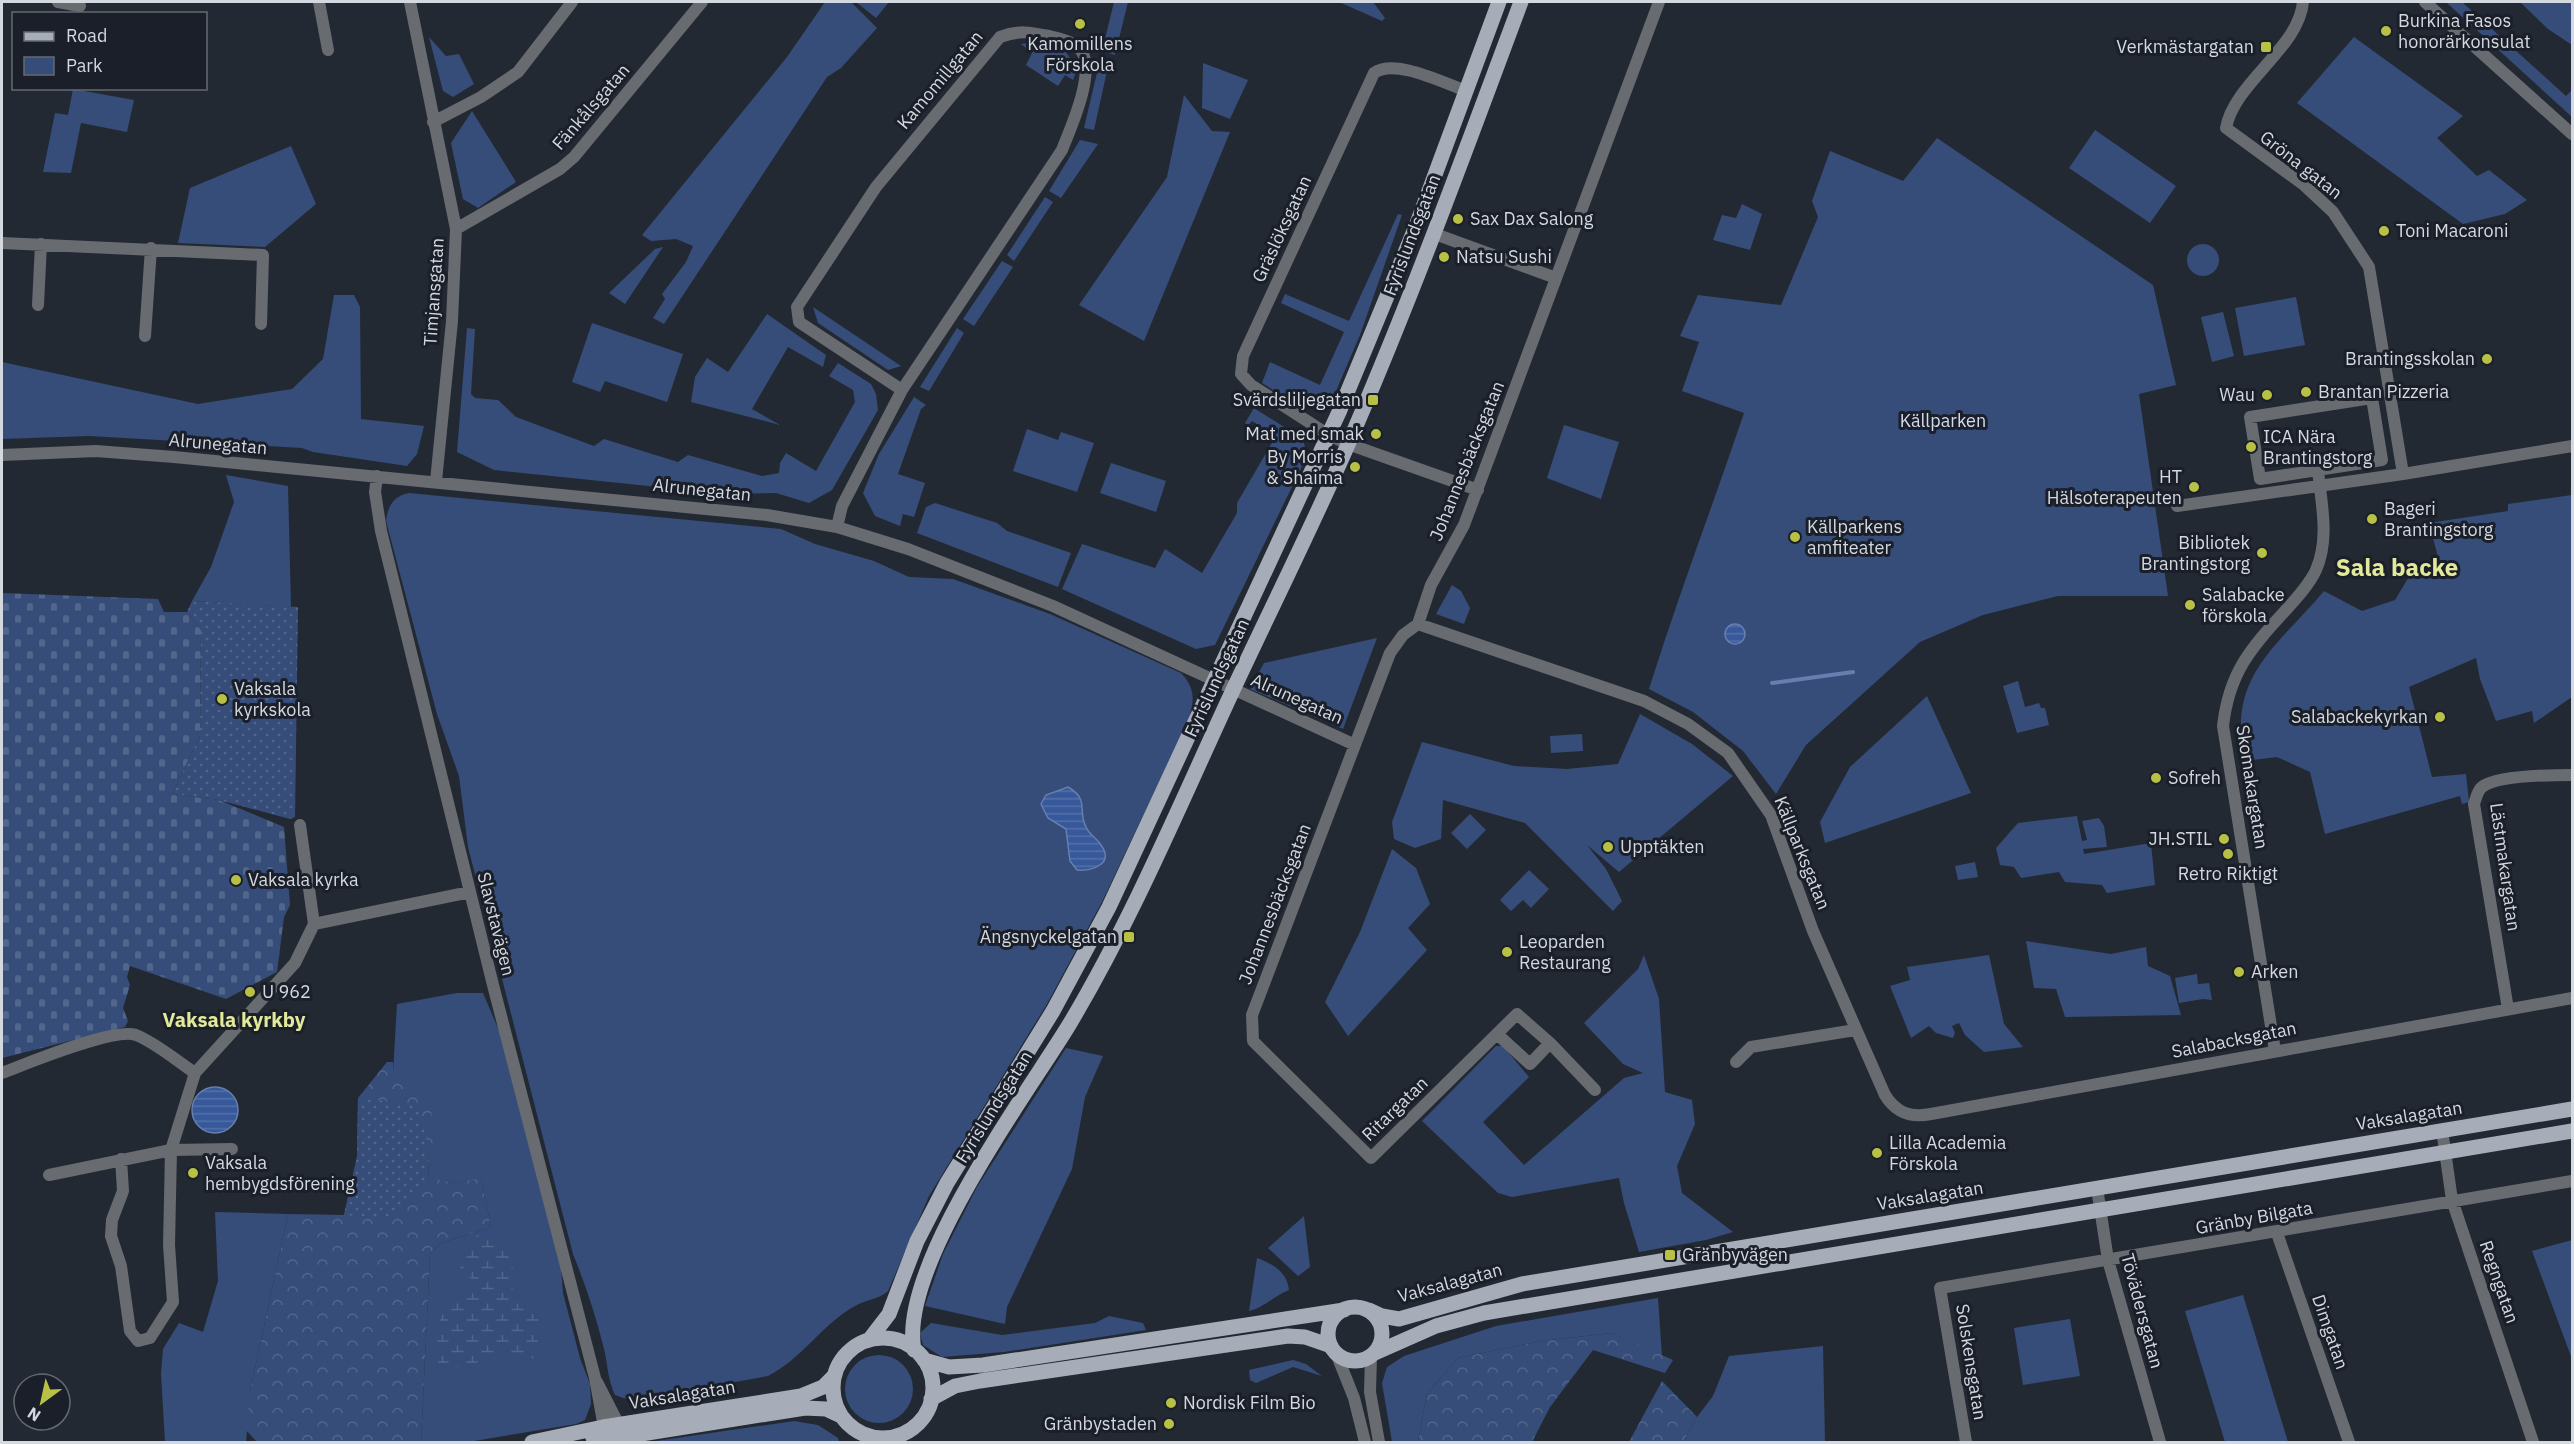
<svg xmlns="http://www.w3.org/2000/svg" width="2574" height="1444" font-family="'IBM Plex Sans',sans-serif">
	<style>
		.green { fill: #364d79 }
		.forest { fill: url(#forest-crowns) }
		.wetland { fill: url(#wetland-marsh) }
		.cemetery { fill: url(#cemetery-stones) }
		.garden { fill: url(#garden-dots) }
		.water { fill: url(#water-rules); stroke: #667faf; stroke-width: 1.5 }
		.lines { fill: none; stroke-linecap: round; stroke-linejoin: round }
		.stream { stroke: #667faf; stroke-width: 4 }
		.minor { stroke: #686b70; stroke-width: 12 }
		.major { stroke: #a7adb8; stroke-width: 15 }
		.poi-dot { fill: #b9c046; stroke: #1a1f29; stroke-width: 2 }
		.labels { text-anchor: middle; stroke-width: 6; stroke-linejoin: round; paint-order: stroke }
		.poi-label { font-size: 18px; fill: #d4d8df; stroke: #1a1f29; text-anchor: start }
		.street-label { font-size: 18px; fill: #d4d8df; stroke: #1a1f29 }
		.park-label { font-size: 18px; fill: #d2dcef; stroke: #1a1f29 }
		.neighbourhood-label { font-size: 20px; font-weight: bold; fill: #e2e99b; stroke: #1a1f29 }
		.district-label { font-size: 24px; font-weight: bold; fill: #e2e99b; stroke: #1a1f29 }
	</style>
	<defs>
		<pattern id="forest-crowns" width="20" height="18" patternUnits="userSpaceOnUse" patternTransform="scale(1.5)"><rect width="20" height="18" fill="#364d79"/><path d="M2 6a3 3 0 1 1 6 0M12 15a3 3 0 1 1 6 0" fill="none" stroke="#52668c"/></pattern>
		<pattern id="wetland-marsh" width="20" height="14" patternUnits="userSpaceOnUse" patternTransform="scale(1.5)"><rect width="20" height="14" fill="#364d79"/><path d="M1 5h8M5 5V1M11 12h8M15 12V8" fill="none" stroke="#52668c"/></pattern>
		<pattern id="cemetery-stones" width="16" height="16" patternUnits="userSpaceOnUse" patternTransform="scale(1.5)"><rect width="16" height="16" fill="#364d79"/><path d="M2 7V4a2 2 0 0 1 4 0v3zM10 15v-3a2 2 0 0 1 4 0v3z" fill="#52668c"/></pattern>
		<pattern id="garden-dots" width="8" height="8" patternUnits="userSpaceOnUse" patternTransform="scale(1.5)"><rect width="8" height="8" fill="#364d79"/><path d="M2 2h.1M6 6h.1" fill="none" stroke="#52668c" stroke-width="1.8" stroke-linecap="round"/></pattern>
		<pattern id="water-rules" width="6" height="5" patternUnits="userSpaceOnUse" patternTransform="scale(1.5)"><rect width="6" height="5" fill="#37599b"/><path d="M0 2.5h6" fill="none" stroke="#5370a8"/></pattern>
	</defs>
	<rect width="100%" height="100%" fill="#232933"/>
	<path class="green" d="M825,2H851L877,28L841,68L827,77L664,324L653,318L665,299L662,294L686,262L693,246L676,239L651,241L642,235L787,57Z
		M856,2H889L876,18Z
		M1114,2H1128L1115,55L1102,51Z
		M1339,2H1373L1385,18L1382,21Z
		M2446,2H2462L2566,96L2572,90V117Z
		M2520,2H2572V45L2548,29Z
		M429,37L446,56L459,54L474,84L453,97L443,91Z
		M2354,37L2463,116L2437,138L2477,176L2489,170L2527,200L2505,214L2463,224L2297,103Z
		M1029,43L1066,52L1077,70L1073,80L1065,75L1058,86L1026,65L1032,53L1021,44Z
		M1100,60L1109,62L1094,130L1084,128Z
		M1203,63L1248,80L1230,119L1202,108Z
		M73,89L134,100L127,132L81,123L71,173L43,172L55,113L68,115Z
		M1184,95L1212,131L1230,132L1144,341L1079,305L1167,177Z
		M472,111L516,182L478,208L463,199L451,143Z
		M2095,130L2176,186L2150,223L2069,168Z
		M1937,138L2153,285L2176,385L2139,394L2168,596H2058L1983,615L1920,642L1806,745L1776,794L1743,751L1693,712L1649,689C1678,596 1713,505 1744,413L1682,391L1699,342L1680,336L1698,295L1781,305L1818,217L1812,201L1830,151L1903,181Z
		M1080,140L1098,144L1061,198L1049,191Z
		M291,146L316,204L265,247L178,243L190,188Z
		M1045,197L1053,202L1014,261L1007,255Z
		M1742,204L1762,214L1750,250L1713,240L1722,215L1736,218Z
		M1398,214L1402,215L1360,335L1330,405C1302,415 1286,397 1262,383L1270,362L1320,385L1344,332L1281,303L1285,294L1349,321Z
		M2187 260a16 16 0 1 1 32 0a16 16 0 1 1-32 0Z
		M663,247L625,304L609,293L655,249Z
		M1002,261L1013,267L974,326L963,319Z
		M334,295H354L360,307L361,419L424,426L417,454L407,466L313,452L302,448L89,436L2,439V362L198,404L292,389L323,359Z
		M2296,297L2305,345L2244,356L2235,308Z
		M813,307L901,366L888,370L818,323Z
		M2223,312L2234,356L2212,362L2201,317Z
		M767,314L826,355L823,367L788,347L752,409L780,425L691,402L695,377L707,358L728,372Z
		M592,323L683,354L667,402L605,381L600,392L572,382Z
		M467,328L475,329L471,394L475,398L498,400L516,417L594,446L604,439L678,462L688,455L762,476L779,473L780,463L786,453L816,471L855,402L853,390L829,376L838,363L871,384L876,394L878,410L832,490L809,503L776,493L726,494L494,470L457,452Z
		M957,328L964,333L929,391L920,387Z
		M914,397L926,405L921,409L898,474L925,483L914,517L903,514L900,526L875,516L863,493L879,454Z
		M1254,408L1303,439L1307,456L1215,645L1196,649L1062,589L1082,544L1155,568L1165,549L1202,573L1237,513V503L1276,436L1252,421L1248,426L1245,423Z
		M1564,425L1619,442L1601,499L1547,478Z
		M1027,429L1058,440L1061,432L1094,443L1077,492L1013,471Z
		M1111,463L1166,481L1156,512L1100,493Z
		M226,475L288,486L291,607L192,601L211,567L234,502Z
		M409,493L781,529L815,544L874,561L909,577L953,579L1050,614L1181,673C1197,690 1194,703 1187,723L1102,902L1047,1004L929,1196L888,1291C878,1300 867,1299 855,1306C822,1324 802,1359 768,1376L632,1401L615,1395C607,1378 608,1363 603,1345C595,1313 585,1284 573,1254L468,847L459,776L437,714L386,521C388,505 394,496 409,493Z
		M2572,495V697L2534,723L2532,711L2496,721L2480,679L2476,658L2409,687L2432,777L2466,774L2469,802L2462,804L2460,796L2325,834L2310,772L2277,757L2245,761C2226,677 2276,648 2324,591L2362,611L2395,600L2410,575L2441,568L2429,523L2508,511V504Z
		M935,503L997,523L1007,531L1071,553L1058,587L917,533L926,507Z
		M1452,585L1461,591L1470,608L1464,624L1436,614Z
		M1377,638L1343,729L1250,689L1264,663Z
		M2018,681L2025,707L2039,703L2041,708H2045L2049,725L2017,733L2003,686Z
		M1927,696L1971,793L1825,843L1820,822L1850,767Z
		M1640,714L1692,744L1733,776L1619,872L1587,845L1606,869L1622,901L1613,911L1525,823L1443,800L1441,839L1415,848L1394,839L1392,822L1422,742L1514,766L1567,769L1618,764Z
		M1582,734L1583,751L1551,753L1550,736Z
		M1470,814L1486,830L1467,849L1451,833Z
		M2077,816L2082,841L2087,840L2082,821L2099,818L2104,826L2107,847L2083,849L2084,854L2151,843L2155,885L2107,893L2102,885L2065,882L2059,872L2021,878L2014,867L2000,865L1996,848L2018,823Z
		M1392,849L1416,868L1430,904L1408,928L1427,950L1348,1036L1325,1002L1360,932Z
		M1975,862L1978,877L1958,880L1955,866Z
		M1529,870L1549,889L1531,908L1523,900L1511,911L1500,900Z
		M2026,941L2111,954L2146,947L2148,966L2170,976L2181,1015L2065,1017L2056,989L2034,988Z
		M1644,955L1659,999L1665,1092L1692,1100L1695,1124L1677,1166L1682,1193L1733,1232L1706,1240L1639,1252L1624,1203L1619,1178L1512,1197L1498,1193L1422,1121L1496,1046H1503L1529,1077L1483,1122L1524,1165L1624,1078L1643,1073L1623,1064L1584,1023L1638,969Z
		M1989,955L2004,1024L2023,1047L1984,1052L1965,1035L1959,1023L1952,1026L1955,1033L1953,1038L1936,1033L1929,1026L1911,1038L1890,986L1910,980L1907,967Z
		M2197,974L2198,984L2209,983L2212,1000L2203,999L2179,1003L2175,978Z
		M457,993H483L500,1033L561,1268L563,1293L580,1358L590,1384L591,1404L585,1420L576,1424L468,1442H421L430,1254L441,1243L491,1227L481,1179L457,1183L428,1179L429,1151L393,1073L397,1004Z
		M1066,1048L1103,1056L1085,1097L1072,1169L1007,1307L1005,1324L925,1306L943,1254L977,1187Z
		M215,1212L288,1214L251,1387L246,1442H165L161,1374L163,1349L179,1323L203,1332L218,1281Z
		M1304,1216L1310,1267L1298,1276L1268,1248Z
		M2572,1240V1359L2532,1251Z
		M1257,1258C1273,1264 1287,1272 1289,1290C1274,1296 1263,1308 1249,1311Z
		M2243,1295L2288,1442H2225L2185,1311Z
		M1658,1298L1662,1356L1612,1333L1541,1341L1458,1358L1427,1394L1418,1442H1392L1382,1383L1387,1367L1404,1356L1496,1326Z
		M1109,1316L1143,1323L1146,1330L1004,1352L942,1357L923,1345L920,1333L931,1323L1002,1335L1095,1323Z
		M2070,1319L2080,1376L2023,1385L2014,1328Z
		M1823,1346L1825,1442H1683L1697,1417L1713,1396L1729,1356Z
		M845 1389a34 34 0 1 1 68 0a34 34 0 1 1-68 0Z
		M1293,1360L1306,1364L1322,1376L1293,1367L1256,1383L1250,1380L1249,1370Z
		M794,1421L818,1425L838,1438L839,1442H649Z"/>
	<path class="forest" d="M387,1062H393V1073C433,1098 428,1096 437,1141L429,1151L428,1178L457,1183L481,1178L491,1227L441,1243L430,1254L421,1442H257L246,1430L251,1387L288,1214L344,1215L357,1157L358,1098Z
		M1612,1333L1673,1360L1665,1373L1593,1350L1550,1407L1532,1442H1418L1427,1394L1458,1358L1541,1341Z
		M1662,1381L1697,1417L1683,1442H1629Z"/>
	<path class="wetland" d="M486,1228L515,1251L510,1286L539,1314L537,1359L496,1355L462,1368L438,1363L437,1328L450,1296L472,1295L474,1280L461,1273L460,1250Z"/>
	<path class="cemetery" d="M2,593L158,599L164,612H187L201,630L200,736L172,794L219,800L284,827L290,905L284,917L277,972L226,999L130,966L127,977L130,985L123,1008L128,1021L125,1027L2,1058Z"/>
	<path class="garden" d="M192,601L298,607L295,817L290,819L219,800L172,794L200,736L201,630L187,612Z
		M358,1098L419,1105C431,1163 441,1179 389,1218L344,1215L357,1157Z"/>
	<path class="water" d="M1725 634a10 10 0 1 1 20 0a10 10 0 1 1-20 0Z
		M1068,787C1090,800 1077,809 1086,827C1089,835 1097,838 1101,845C1115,864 1092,871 1077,870L1070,861L1066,829L1048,818L1041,804L1046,795Z
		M192 1110a23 23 0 1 1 46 0a23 23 0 1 1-46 0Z"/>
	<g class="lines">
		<path class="stream" d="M1772,683L1853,672"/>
		<path class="minor" d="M58,2L80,6
			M319,2L328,50
			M410,2L456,229L452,321L436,481
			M2303,2C2299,48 2234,83 2226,128L2304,185L2333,212L2369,267L2403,474
			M2425,2L2572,134
			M1467,91C1443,83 1395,58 1374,73L1243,356L1241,374L1251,385L1329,435L1348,444L1478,490
			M433,122L481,97L518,72L572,2
			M456,229L560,169L574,157L702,2
			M1435,234L1556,278
			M2,243L263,255L261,324
			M38,305L41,244
			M145,336L151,248
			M2372,398L2382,460L2260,479L2250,417Z
			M2,455L96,451L174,457L767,515L837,527L908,549L1053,606L1355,745
			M377,476L375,492L381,531L493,985L595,1378L605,1433
			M2177,506L2403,474L2572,446
			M837,527L842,506L902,390L1062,150C1071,127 1095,74 1082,52C1075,41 1060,39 1049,36C1029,32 1019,30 1000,37L876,187L797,307L799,322L902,390
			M1418,624L1644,701L1688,724L1728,753L1771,815L1813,931L1885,1095C1896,1113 1911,1118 1931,1114L2572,998
			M300,825L314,924
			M2508,1009L2474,804C2476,799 2477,791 2482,787C2497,775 2553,775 2572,775
			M1497,1034L1530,1064L1550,1043L1517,1014L1371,1158L1253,1041L1252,1015L1390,653L1403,635L1418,624L1431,585L1464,525L1659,2
			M1550,1043L1595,1090
			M2275,1051L2223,726C2229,673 2250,649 2285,611C2296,599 2309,585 2316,570C2330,538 2321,503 2318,470
			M1736,1062L1751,1047L1855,1030
			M2,1073C26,1064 114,1027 136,1035C156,1043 177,1061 195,1073
			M2442,1130L2452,1200L2533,1442
			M121,1159L123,1191L112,1220L111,1236L121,1266L130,1331L138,1341L150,1338L173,1302L169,1245L171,1150L195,1073L295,963L314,924L470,892
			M49,1175L171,1150L232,1149
			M2097,1188L2108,1260L2160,1442
			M2277,1233L2349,1442
			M1336,1353L1354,1398L1365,1442
			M1371,1356L1370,1392L1379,1442
			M597,1382L622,1431
			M1966,1442L1940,1288L2572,1181"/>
		<path class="major" d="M1328 1334a27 27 0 1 1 54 0a27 27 0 1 1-54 0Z
			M1369,1310L1382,1316L1399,1319L1522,1284L2572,1109
			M833 1388a50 50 0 1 1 100 0a50 50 0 1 1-100 0Z
			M869,1340L889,1314L917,1241L947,1183L1053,1011L1109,907L1340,410L1416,226L1499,2
			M914,1350C898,1268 1025,1097 1069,1025C1133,918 1181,802 1233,690C1274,602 1318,515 1356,426C1416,286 1468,144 1521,2
			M1375,1353L1436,1326L1484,1313L2572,1131
			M924,1360L949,1367L983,1365L1344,1310
			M931,1399L955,1386L980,1381L1288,1336L1305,1337L1331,1346
			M593,1438L641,1434L805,1408L826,1409L841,1416
			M532,1442L603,1427L801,1396L823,1387L834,1376"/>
	</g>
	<g class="poi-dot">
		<circle cx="1080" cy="24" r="6"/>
		<circle cx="2386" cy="31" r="6"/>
		<rect x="2260" y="41" width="12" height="12" rx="3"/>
		<circle cx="1458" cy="219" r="6"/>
		<circle cx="2384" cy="231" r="6"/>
		<circle cx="1444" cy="257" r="6"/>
		<circle cx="2487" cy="359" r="6"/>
		<circle cx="2306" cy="392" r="6"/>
		<circle cx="2267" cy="395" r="6"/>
		<rect x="1367" y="394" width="12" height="12" rx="3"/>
		<circle cx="1376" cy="434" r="6"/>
		<circle cx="2251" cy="447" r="6"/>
		<circle cx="1355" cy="467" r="6"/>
		<circle cx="2194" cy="487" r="6"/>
		<circle cx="2372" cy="519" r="6"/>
		<circle cx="1795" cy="537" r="6"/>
		<circle cx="2262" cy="553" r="6"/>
		<circle cx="2190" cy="605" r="6"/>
		<circle cx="222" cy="699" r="6"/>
		<circle cx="2440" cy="717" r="6"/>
		<circle cx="2156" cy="778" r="6"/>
		<circle cx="2224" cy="839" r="6"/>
		<circle cx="1608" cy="847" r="6"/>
		<circle cx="2228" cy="854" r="6"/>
		<circle cx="236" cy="880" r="6"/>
		<rect x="1123" y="931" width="12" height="12" rx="3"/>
		<circle cx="1507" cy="952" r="6"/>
		<circle cx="2239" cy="972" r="6"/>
		<circle cx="250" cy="992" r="6"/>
		<circle cx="1877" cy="1153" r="6"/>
		<circle cx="193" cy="1173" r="6"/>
		<rect x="1664" y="1249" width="12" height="12" rx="3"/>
		<circle cx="1171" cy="1403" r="6"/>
		<circle cx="1169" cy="1424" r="6"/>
	</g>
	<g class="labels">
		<g class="poi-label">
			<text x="2398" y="27">Burkina Fasos<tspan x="2398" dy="21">honorärkonsulat</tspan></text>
			<text x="1080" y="50" text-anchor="middle">Kamomillens<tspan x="1080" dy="21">Förskola</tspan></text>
			<text x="2254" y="53" text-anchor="end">Verkmästargatan</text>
			<text x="1470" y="225">Sax Dax Salong</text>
			<text x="2396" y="237">Toni Macaroni</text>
			<text x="1456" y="263">Natsu Sushi</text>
			<text x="2475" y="365" text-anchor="end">Brantingsskolan</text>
			<text x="2318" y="398">Brantan Pizzeria</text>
			<text x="2255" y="401" text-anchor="end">Wau</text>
			<text x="1361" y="406" text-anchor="end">Svärdsliljegatan</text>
			<text x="1364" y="440" text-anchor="end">Mat med smak</text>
			<text x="2263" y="443">ICA Nära<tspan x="2263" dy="21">Brantingstorg</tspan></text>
			<text x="1343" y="463" text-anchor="end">By Morris<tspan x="1343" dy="21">&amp; Shaima</tspan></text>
			<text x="2182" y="483" text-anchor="end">HT<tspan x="2182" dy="21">Hälsoterapeuten</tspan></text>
			<text x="2384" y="515">Bageri<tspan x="2384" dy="21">Brantingstorg</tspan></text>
			<text x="1807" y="533">Källparkens<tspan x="1807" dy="21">amfiteater</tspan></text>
			<text x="2250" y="549" text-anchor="end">Bibliotek<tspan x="2250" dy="21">Brantingstorg</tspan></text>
			<text x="2202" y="601">Salabacke<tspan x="2202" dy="21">förskola</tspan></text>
			<text x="234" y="695">Vaksala<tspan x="234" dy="21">kyrkskola</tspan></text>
			<text x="2428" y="723" text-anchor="end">Salabackekyrkan</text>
			<text x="2168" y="784">Sofreh</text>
			<text x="2212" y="845" text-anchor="end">JH.STIL</text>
			<text x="1620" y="853">Upptäkten</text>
			<text x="2228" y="880" text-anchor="middle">Retro Riktigt</text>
			<text x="248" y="886">Vaksala kyrka</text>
			<text x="1117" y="943" text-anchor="end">Ängsnyckelgatan</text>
			<text x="1519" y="948">Leoparden<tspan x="1519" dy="21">Restaurang</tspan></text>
			<text x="2251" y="978">Arken</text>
			<text x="262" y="998">U 962</text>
			<text x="1889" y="1149">Lilla Academia<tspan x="1889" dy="21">Förskola</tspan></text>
			<text x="205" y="1169">Vaksala<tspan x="205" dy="21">hembygdsförening</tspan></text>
			<text x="1682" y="1261">Gränbyvägen</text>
			<text x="1183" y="1409">Nordisk Film Bio</text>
			<text x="1157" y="1430" text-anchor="end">Gränbystaden</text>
		</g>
		<g class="street-label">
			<text transform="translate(940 80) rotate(-50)" y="6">Kamomillgatan</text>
			<text transform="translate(591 107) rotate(-49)" y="6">Fänkålsgatan</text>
			<text transform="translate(2301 165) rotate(38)" y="6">Gröna gatan</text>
			<text transform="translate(1282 229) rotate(-65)" y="6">Gräslöksgatan</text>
			<text transform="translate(1412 235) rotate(-69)" y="6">Fyrislundsgatan</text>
			<text transform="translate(434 292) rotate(-86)" y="6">Timjansgatan</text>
			<text transform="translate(218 444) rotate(5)" y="6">Alrunegatan</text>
			<text transform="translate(1467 461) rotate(-68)" y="6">Johannesbäcksgatan</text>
			<text transform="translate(702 490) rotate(6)" y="6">Alrunegatan</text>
			<text transform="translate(1217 678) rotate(-65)" y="6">Fyrislundsgatan</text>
			<text transform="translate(1297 699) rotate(24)" y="6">Alrunegatan</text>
			<text transform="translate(2252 787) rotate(81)" y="6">Skomakargatan</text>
			<text transform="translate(1802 853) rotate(68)" y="6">Källparksgatan</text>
			<text transform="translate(2505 867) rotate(82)" y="6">Lästmakargatan</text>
			<text transform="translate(1275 904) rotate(-69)" y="6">Johannesbäcksgatan</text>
			<text transform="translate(496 924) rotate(76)" y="6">Slavstavägen</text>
			<text transform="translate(2234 1040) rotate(-11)" y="6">Salabacksgatan</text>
			<text transform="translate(994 1107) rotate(-58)" y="6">Fyrislundsgatan</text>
			<text transform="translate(1395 1109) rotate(-44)" y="6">Ritargatan</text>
			<text transform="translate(2409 1116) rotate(-9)" y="6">Vaksalagatan</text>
			<text transform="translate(1930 1196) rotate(-9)" y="6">Vaksalagatan</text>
			<text transform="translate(2254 1218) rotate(-10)" y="6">Gränby Bilgata</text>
			<text transform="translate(2499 1282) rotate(71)" y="6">Regngatan</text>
			<text transform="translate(1450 1283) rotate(-15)" y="6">Vaksalagatan</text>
			<text transform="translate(2142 1311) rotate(75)" y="6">Tövädersgatan</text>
			<text transform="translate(2330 1332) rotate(71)" y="6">Dimgatan</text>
			<text transform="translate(1971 1362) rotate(81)" y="6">Solskensgatan</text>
			<text transform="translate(682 1395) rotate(-9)" y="6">Vaksalagatan</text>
		</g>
		<g class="park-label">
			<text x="1943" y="427">Källparken</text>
		</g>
		<g class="neighbourhood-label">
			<text x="234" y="1027">Vaksala kyrkby</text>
		</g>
		<g class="district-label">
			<text x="2397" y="576">Sala backe</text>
		</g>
	</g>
	<rect width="2574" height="1444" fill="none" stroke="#d4d8df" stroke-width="6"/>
	<rect x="12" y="12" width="195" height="78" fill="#1a1f29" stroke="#646972" stroke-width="1.5"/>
	<rect x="24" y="32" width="30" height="9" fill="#a7adb8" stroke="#646972" stroke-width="1.5"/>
	<text x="66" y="42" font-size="18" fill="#d4d8df">Road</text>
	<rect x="24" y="57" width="30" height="18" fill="#364d79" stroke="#646972" stroke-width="1.5"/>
	<text x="66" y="72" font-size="18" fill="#d4d8df">Park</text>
	<g transform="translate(42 1402) rotate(213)"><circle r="28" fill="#1a1f29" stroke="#646972" stroke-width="1.5"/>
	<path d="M0-4.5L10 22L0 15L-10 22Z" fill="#b9c046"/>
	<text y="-9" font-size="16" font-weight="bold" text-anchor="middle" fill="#d4d8df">N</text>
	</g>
</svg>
